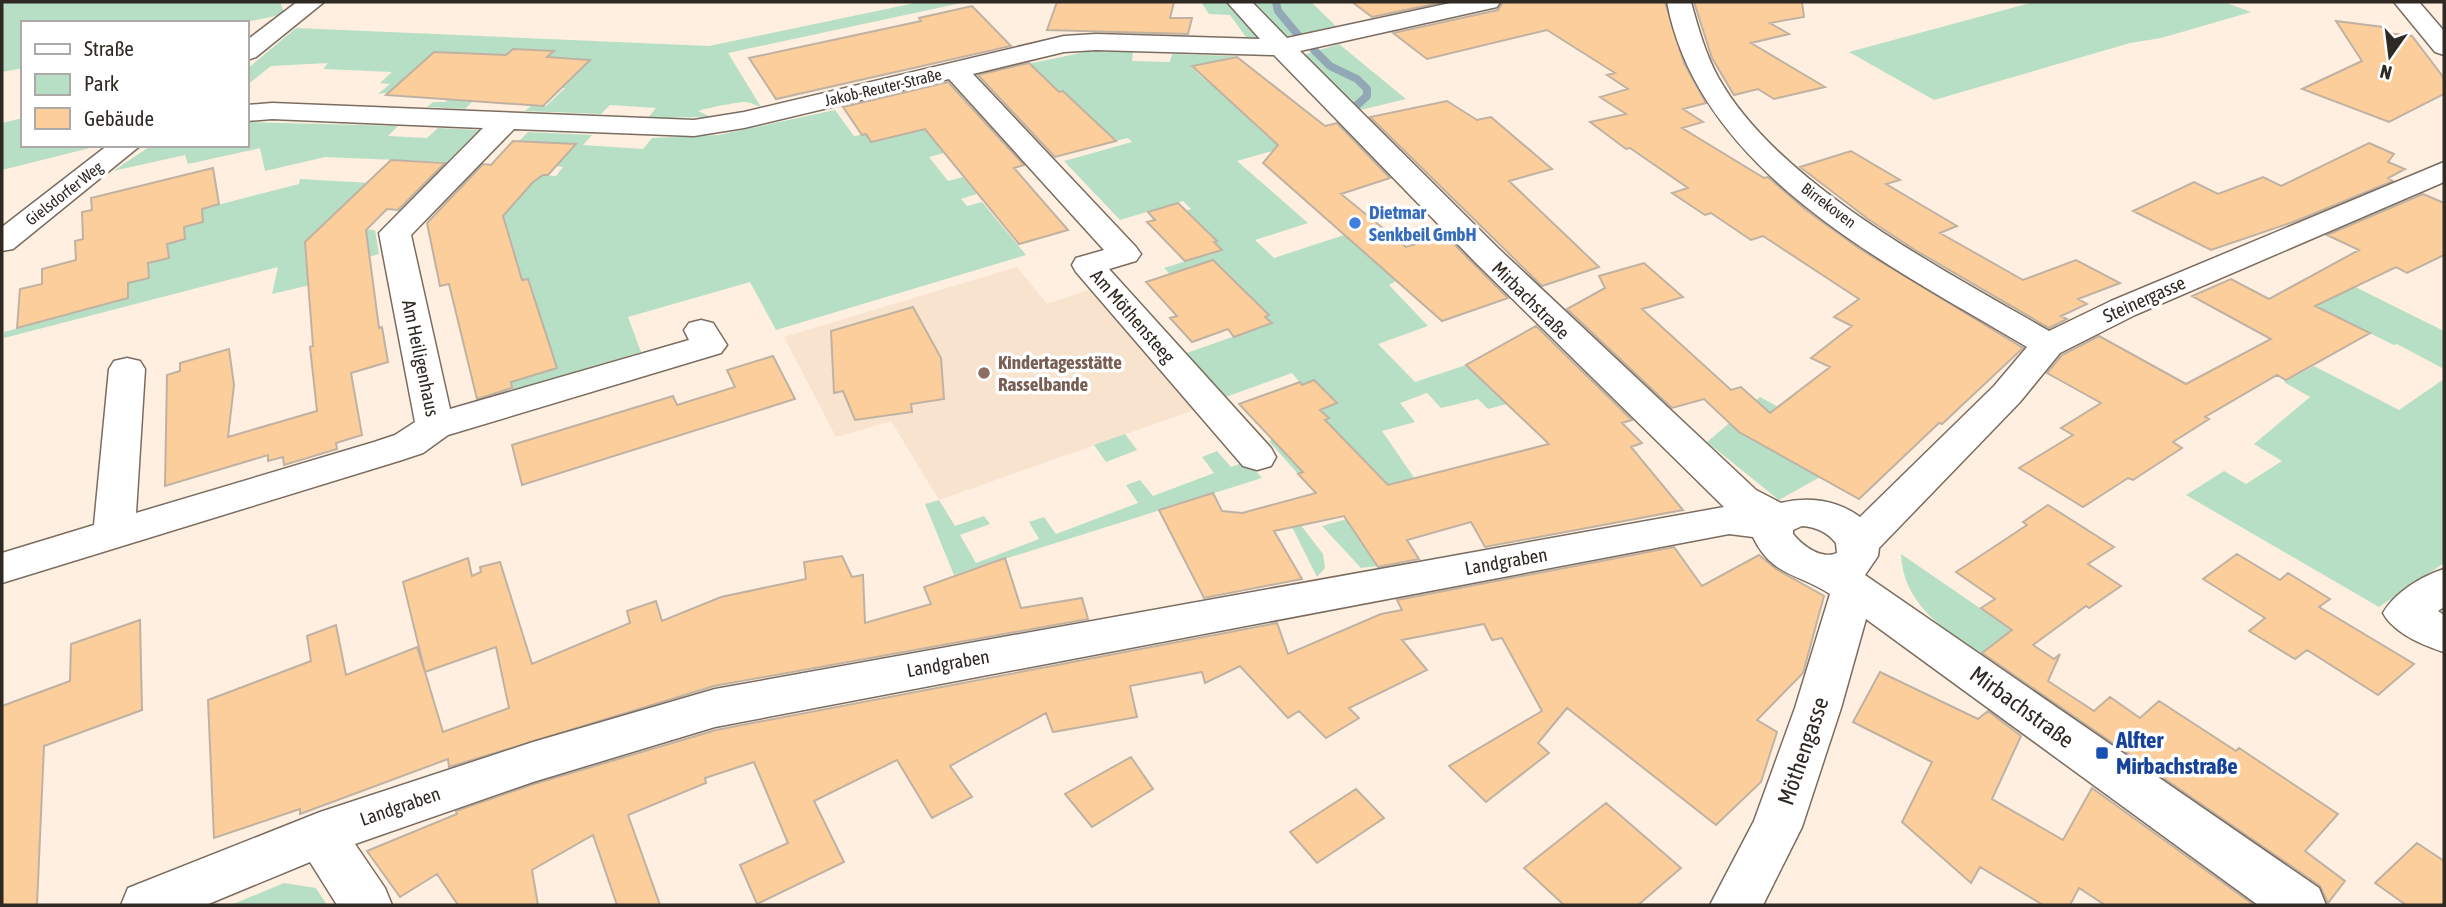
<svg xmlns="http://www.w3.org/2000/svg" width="2446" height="907" font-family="'Asap Condensed',sans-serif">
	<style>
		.built { fill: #f8e3ce }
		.green { fill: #b6dfc5 }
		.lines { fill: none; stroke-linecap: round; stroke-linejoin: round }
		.stream { stroke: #92a8b7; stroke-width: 8 }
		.building { fill: #fcce9c; stroke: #c0b2a3; stroke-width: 2; fill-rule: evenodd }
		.minor-casing { stroke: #7a6d60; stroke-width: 3 }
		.minor { fill: #fff; fill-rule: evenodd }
		.shop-dot { fill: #3f7fe0; stroke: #fff; stroke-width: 2.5 }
		.education-dot { fill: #8d6e63; stroke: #fff; stroke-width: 2.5 }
		.transit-dot { fill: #1a4fb4; stroke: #fff; stroke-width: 2.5 }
		.labels { text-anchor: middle; stroke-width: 7; stroke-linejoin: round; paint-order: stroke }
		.far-street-label { font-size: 16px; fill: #2f2923; stroke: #fff }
		.shop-label { font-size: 19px; font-weight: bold; fill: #366cbe; stroke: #fff; text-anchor: start }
		.street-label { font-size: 19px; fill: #2f2923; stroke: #fff }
		.education-label { font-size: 19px; font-weight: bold; fill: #785e54; stroke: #fff; text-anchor: start }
		.near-street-label { font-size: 23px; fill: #2f2923; stroke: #fff }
		.near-transit-label { font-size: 23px; font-weight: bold; fill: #164399; stroke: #fff; text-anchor: start }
	</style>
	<rect width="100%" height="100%" fill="#feefe0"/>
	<path class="built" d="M1017,267L1047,304L1094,288L1194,410L939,500L891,421L836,437L784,337Z"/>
	<path class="green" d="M2,2H280L285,14L242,23H23V68L2,72Z
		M920,2H966L728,53L761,107C757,106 750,102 745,102C741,101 702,109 698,111L711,117L648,118L656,108L610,105L601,114L525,111L531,106H546L565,88L525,85L523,80L567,82L589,60L547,57L553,50L513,49L496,64V79L465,109L427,107L433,102H445L466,83L378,94L390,84L380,83L392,72L323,69L328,63L271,66L247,85V69L296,28L709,46Z
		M1201,2H1232L1258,34V37L1248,40L1230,15L1209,14Z
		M1242,2H1311L1337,27L1283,37L1273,36Z
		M2034,2H2224L2251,12L2161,38L2130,43L1934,100L1849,52Z
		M1339,44L1406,99L1352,112L1303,55Z
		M1085,52H1133L1132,61L1170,62L1172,54L1236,56L1191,67L1206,81L1224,77L1252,121L1282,148L1237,161L1308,223L1255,240L1274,258L1344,235L1398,280L1389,285L1428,326L1378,344L1415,382L1466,365L1507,404L1488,409L1478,399L1441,408L1427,393L1400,403L1415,422L1382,431L1415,479L1391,488L1355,451L1298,474L1269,441L1328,418L1321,410L1337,402L1314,380L1302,385L1292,373L1220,399L1181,355L1272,323L1195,267L1170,274L1164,268L1221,250L1186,211L1191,209L1183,201L1120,220L1064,161L1132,142L1128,138L1115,141L1037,71L991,82L995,71Z
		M835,110L854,136L866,134L872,142L916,124L935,134L985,122L999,138L929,157L948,181L963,177L977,194L961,199L967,206L982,202L1026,255L776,330L750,282L628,317L641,352L513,390L511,382L557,368L550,348L526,299L534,296L529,279L506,285L517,263L512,244L470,213L504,215L533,182L543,175L556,176L563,167L556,166L575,145L518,142L528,132L592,135L583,145L643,149L652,138L719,135Z
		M23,118V145H102L2,170V123Z
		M247,122L398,126L388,136L427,138L438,128L479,130L447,162L325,157L265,171L260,148L188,164L185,155L113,171L152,145H247Z
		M300,179L371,183L340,228L375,230L379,254L361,259L310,285L272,294L278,267L4,338V332L128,298V283L148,263L169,258L167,244L185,239L184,227L203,222L202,209L299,184Z
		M2325,272L2444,331V369L2397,344L2394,345L2284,291Z
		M2314,366L2399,410L2444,379V563L2379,607L2186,495L2224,471L2246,484L2282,461L2254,444L2310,397L2284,382Z
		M1760,397L1784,410L1751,438L1820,477L1779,500L1707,442Z
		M1125,434L1137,450L1106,462L1094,445Z
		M1217,451L1231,467L1247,461L1262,478L954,575L925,504L939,500L955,526L984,516L990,524L960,535L976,563L1039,539L1029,522L1044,517L1056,534L1138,503L1126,485L1140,480L1153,496L1214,473L1202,457Z
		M1280,503H1284L1323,554L1325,568L1317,577Z
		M1347,519L1377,566L1361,568L1322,526Z
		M1901,554L2012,630L1980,654C1943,629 1903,604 1901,554Z
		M284,883L316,888L327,905H231Z"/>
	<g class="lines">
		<path class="stream" d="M1276,2L1278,11L1298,35
			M1314,50L1330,66L1357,79L1367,89V96L1357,105"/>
	</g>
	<path class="building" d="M1057,2H1174L1170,18H1192L1188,34L1047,30Z
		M1352,2H1444L1372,17Z
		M1503,2H1665L1684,63L1706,103L1683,109L1703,122L1682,128L1764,178L1768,177L1806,210L1860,249L2023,348L1942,424L1939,423L1859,499L1739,432L1704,399L1672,408L1567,309L1605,288L1599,276L1644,263L1683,297L1642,309L1731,390L1741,387L1770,413L1830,367L1811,358L1852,326L1834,317L1859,299L1763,236L1751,240L1711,213L1705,215L1672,193L1688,188L1630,148L1626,149L1590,122L1626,114L1600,97L1628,89L1607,75L1615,73L1547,30L1427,59L1393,33L1498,10Z
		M1694,2H1802L1804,17L1770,23L1789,34L1751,43L1825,87L1774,99L1758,89L1734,95L1712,58Z
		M972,6L1011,46L776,99L749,58L921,21L919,18Z
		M2336,21L2383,27L2387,33L2412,36L2444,78V94L2389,122L2302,89L2362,61Z
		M513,49L554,51L547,57L590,60L543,106L386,95L434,52L506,55Z
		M1237,57L1325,126L1337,123L1390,178L1341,194L1406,247L1445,235L1508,298L1442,321L1263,163L1278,145L1192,66Z
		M1029,63L1059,92L1063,91L1116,141L1055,157L978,75Z
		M948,82L1024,165L1014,168L1068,230L1019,244L925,129L871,142L866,134L862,135L843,107Z
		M1447,101L1477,120L1491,117L1552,169L1509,181L1599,267L1542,286L1370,117Z
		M513,141L576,144L548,175H543L533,182L503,216L522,280L528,279L557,368L511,382L512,388L477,399L449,284L440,286L427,223L483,164L491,165Z
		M2369,143L2394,154L2388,162L2405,169L2388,178L2393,181L2296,221L2211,250L2133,211L2194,182L2218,194L2263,177L2281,186Z
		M1851,151L1900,180L1886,184L1957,226L1940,233L2023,280L2076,260L2120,283L2078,299L2087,304L2061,316L2067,319L2049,328L1915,250L1868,219L1800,167Z
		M391,160L445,163L398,210L387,209L366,230L379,328L382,327L388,362L351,373L362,435L336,443L337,449L284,465L283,457L268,461V455L165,486L167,375L180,371V363L229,349L234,385L228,437L317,411L310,347L313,346L305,242Z
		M213,168L219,204L202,209L203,222L184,227L185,239L167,244L169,258L148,263L149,278L128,283V298L17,328L20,289L42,284V269L76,260L75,241L83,239L82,212L92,210L91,198Z
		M2423,194L2444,203V255L2407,273L2396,267L2315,306L2370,333L2286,380L2277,375L2205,417L2209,419L2173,442L2182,448L2133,480L2128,478L2083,507L2019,468L2073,435L2061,428L2101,403L2047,373L2062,355L2099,336L2186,384L2271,339L2192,296L2231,279L2269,299L2359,250L2327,235Z
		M1178,203L1217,241L1214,242L1222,250L1185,261L1147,222L1155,220L1148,212Z
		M1213,260L1269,315L1265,317L1272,323L1234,337L1228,329L1192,342L1170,318L1177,316L1146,282Z
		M913,307L941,358L944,399L911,404L912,412L855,420L843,391L834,393L831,331Z
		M1536,326L1632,420L1622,423L1642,443L1631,447L1683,510L1485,547L1471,522L1407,540L1419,559L1378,567L1344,516L1274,531L1302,579L1204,598L1159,510L1213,493L1222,511L1242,513L1316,493L1298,474L1303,472L1239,404L1300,382L1302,385L1314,380L1337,403L1320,410L1329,418L1325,420L1388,485L1549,444L1466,365Z
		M773,356L795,399L522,485L512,445L673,396L677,405L735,387L727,370Z
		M2048,505L2114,547L2088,564L2121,586L2089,608L2086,606L2033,645L2054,659L2060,654L2048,681L2094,711L2110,697L2140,718L2159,701L2236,751L2239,748L2338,814L2305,851L2345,881L2328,903L2320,886L1982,653L2012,630L1981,608L1995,599L1956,572L2027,525L2023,522Z
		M1674,547L1702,586L1759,555L1776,569L1824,596L1803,673L1757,720L1777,732L1761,782L1716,825L1567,708L1538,743L1549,753L1486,802L1449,766L1542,711L1502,638L1492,640L1484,624L1402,640L1427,670L1349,708L1359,718L1326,738L1299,711L1288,718L1240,666L1205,683L1202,672L1130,686L1137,717L1053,732L1046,713L950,766L972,797L932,818L897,760L814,801L844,862L757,904L740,865L788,843L754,762L705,778L706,783L628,815L660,905H617L593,835L532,870L538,905H458L437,874L400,897L367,851L457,814L456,811L534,784L716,730L1277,623L1288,654L1381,614L1402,610L1397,600Z
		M2237,554L2280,580L2288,573L2330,599L2319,607L2414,664L2378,695L2307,650L2295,659L2249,631L2265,618L2203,579Z
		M842,556L852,577L863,575L865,623L931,604L924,587L1005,558L1021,608L1082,598L1088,619L714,686L449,767L448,759L300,814V809L214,838L208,700L311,661L307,636L336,625L346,675L417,647L425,672L403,582L468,558L472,576L481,572L480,567L500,562L532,664L630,623L627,611L656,601L662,621L721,597L806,579L804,562ZM496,647L509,708L443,732L425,672Z
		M140,620L142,710L44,746L37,905H2V706L70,681L71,644Z
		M1880,672L1978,719L1988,711L2021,736L1992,799L2063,840L2092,788L2254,905H2105L2079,888L2070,905H2043L1980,867L1971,883L1902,822L1932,762L1853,722Z
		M1131,757L1153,789L1092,827L1065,794Z
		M1356,789L1384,818L1317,863L1290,832Z
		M1606,803L1681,868L1638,905H1564L1524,868Z
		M2417,843L2444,861V905H2406L2375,883Z"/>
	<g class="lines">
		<g class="minor-casing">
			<path id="minor" d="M297,2H324L256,57L247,60V40Z
				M1227,2H1252L1287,38L1455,2H1500L1497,7L1488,9L1300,51L1498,248L1756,490L1781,503C1809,496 1837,500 1860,517L1994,386L2027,347C1891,266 1699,173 1667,2H1691C1698,27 1705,53 1718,77C1778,185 1944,270 2049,331L2111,301L2444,162V182L2135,315L2060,353L2020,402L1879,548L1878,556L1865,575L2319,888L2326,905H2258L1866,619L1841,708L1802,827L1763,905H1710L1754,821L1795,708L1830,594C1799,573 1772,577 1753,537L1729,534L715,727L533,782L355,844L385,888L392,905H337L310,862L206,905H121L128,888L320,812L533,742L715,689L1724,507L1475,262L1274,55L1096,50L1064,52L973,74L1136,247L1141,254L1136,261L1109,269L1271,448L1276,457L1271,466L1257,470L1243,466L1076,272L1072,265L1076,258L1104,250L949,79L744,128L694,136L514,129L411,235L450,409L689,340L684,330L689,323L701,320L713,323L727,345L721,353L448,435L423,453L402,460L2,583V553L94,525L109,369L114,361L127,358L140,361L145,369L136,513L374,442L395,435L415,422L379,233L483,128L272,119L247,121V105L272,103L694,120L744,112L1064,36L1096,34L1260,39ZM1802,526C1816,527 1827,532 1836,543L1837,553C1821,560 1803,546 1793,534V530Z
				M2394,2H2419L2444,31V55L2435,52Z
				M108,145H141L13,249L2,251V227Z
				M2444,569V607L2438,611L2444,615V652C2422,645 2394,633 2383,613C2395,592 2422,576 2444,569Z"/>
		</g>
		<use href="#minor" class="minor"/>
	</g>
	<circle class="shop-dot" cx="1355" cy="223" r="7"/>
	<circle class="education-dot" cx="984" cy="373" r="7"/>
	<rect class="transit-dot" x="2095" y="746" width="14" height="14" rx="3.5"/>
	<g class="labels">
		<g class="far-street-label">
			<text transform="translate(883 87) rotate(-13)" y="6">Jakob-Reuter-Straße</text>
			<text transform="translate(64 193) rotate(-38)" y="6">Gielsdorfer Weg</text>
			<text transform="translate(1829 205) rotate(37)" y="6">Birrekoven</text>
		</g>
		<g class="shop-label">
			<text x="1369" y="219">Dietmar<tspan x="1369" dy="22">Senkbeil GmbH</tspan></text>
		</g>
		<g class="street-label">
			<text transform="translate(2144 299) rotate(-24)" y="7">Steinergasse</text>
			<text transform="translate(1531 300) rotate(45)" y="7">Mirbachstraße</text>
			<text transform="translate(1133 316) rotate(49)" y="7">Am Möthensteeg</text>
			<text transform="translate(421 358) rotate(78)" y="7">Am Heiligenhaus</text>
			<text transform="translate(1506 561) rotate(-10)" y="7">Landgraben</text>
			<text transform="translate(948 663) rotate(-10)" y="7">Landgraben</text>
			<text transform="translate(400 806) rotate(-19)" y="7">Landgraben</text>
		</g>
		<g class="education-label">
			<text x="998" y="369">Kindertagesstätte<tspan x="998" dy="22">Rasselbande</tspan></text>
		</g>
		<g class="near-street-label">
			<text transform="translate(2022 707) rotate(36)" y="8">Mirbachstraße</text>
			<text transform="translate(1803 751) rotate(-71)" y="8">Möthengasse</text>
		</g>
		<g class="near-transit-label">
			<text x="2116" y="748">Alfter<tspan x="2116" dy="26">Mirbachstraße</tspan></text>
		</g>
	</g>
	<rect width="2446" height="907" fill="none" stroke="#2f2923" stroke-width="7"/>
	<rect x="21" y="21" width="228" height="126" fill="#ffffff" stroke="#aca9a7" stroke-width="2"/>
	<rect x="35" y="44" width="35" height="10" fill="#ffffff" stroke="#aca9a7" stroke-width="2"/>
	<text x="84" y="56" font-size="21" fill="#2f2923">Straße</text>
	<rect x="35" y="74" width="35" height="21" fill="#b6dfc5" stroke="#aca9a7" stroke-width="2"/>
	<text x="84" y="91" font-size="21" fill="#2f2923">Park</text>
	<rect x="35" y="108" width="35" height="21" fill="#fcce9c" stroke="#aca9a7" stroke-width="2"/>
	<text x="84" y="126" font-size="21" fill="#2f2923">Gebäude</text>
	<g transform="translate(2390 56) rotate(194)" stroke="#ffffff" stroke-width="5" paint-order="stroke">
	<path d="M0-5L12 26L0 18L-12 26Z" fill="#2f2923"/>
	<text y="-10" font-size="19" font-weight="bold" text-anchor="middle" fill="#2f2923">N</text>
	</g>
</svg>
